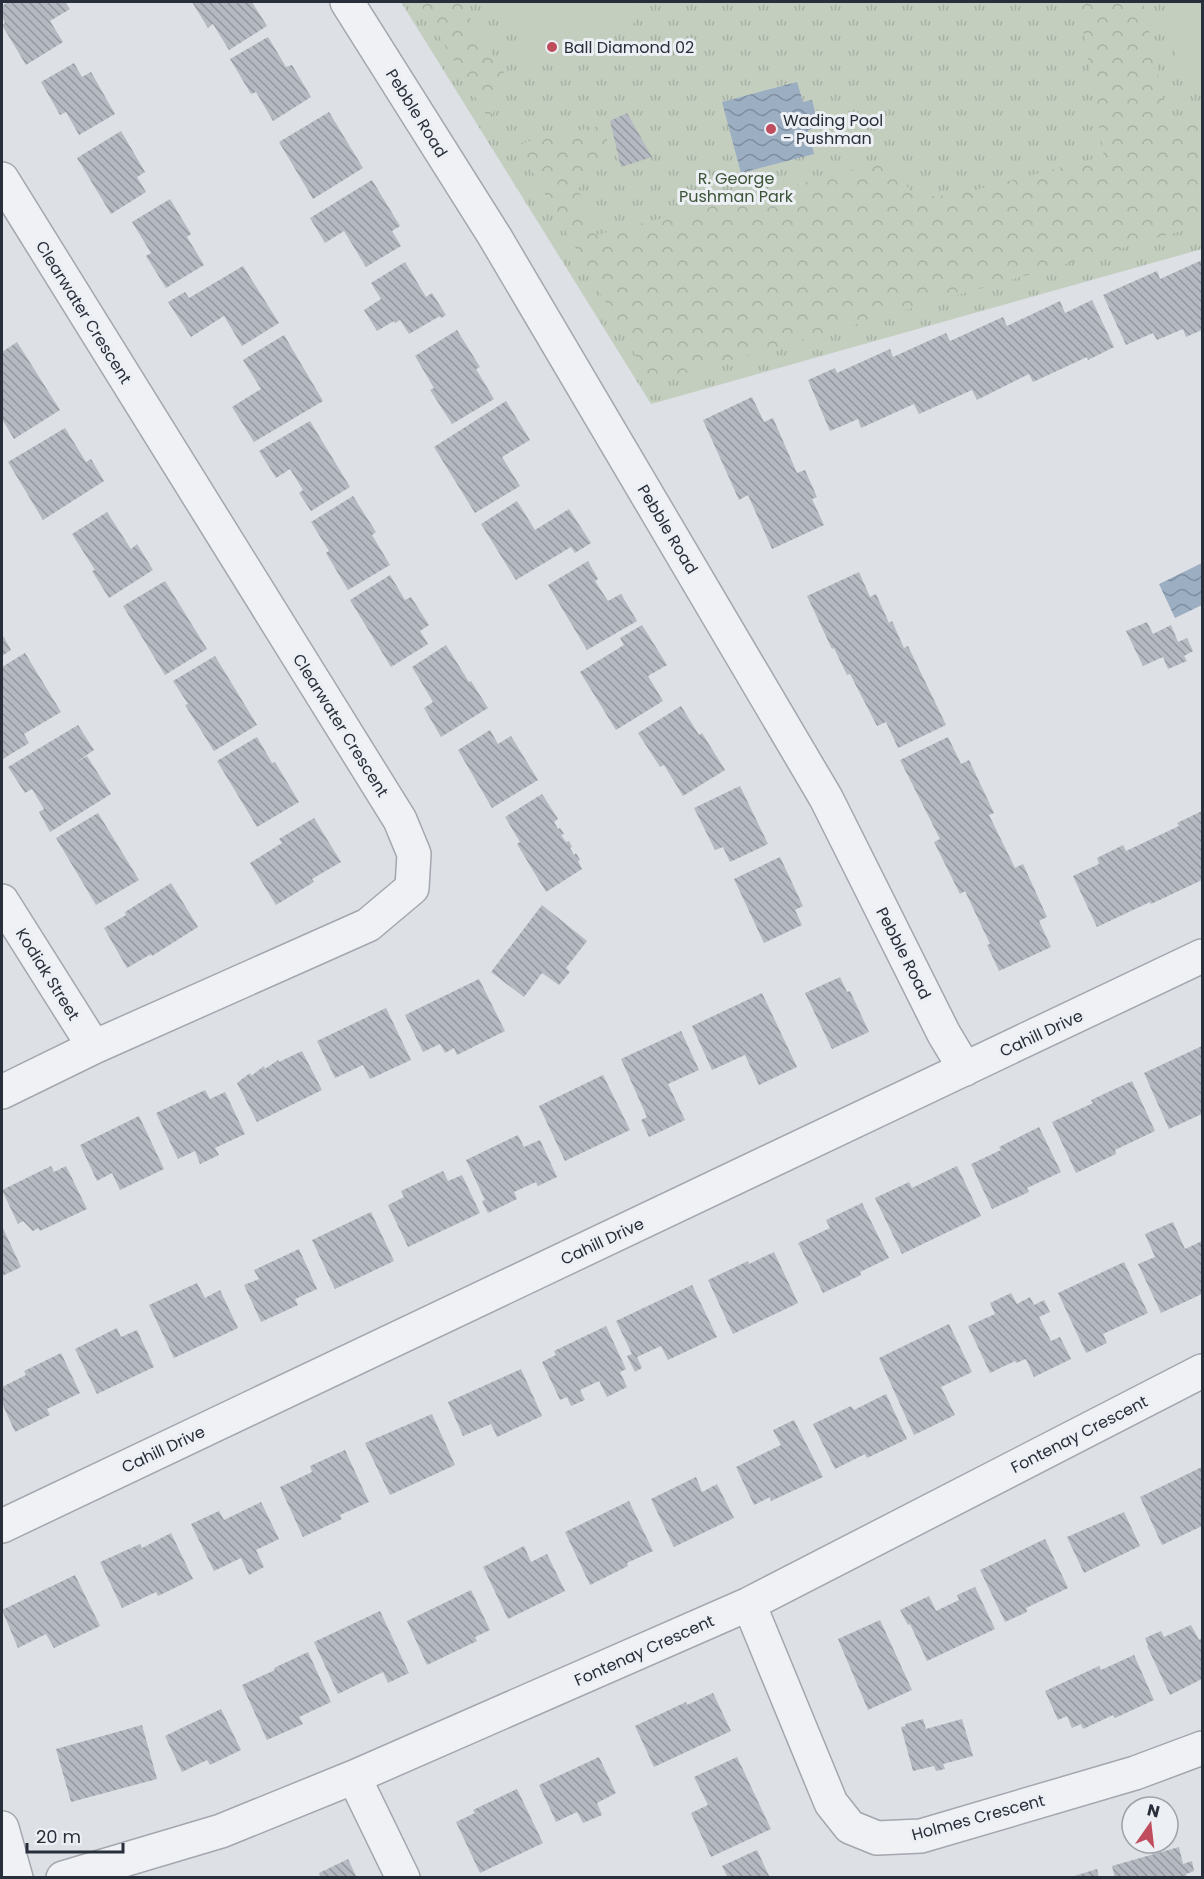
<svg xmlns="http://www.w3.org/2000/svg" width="1204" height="1879" font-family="Poppins,sans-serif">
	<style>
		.grass { fill: url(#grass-tufts) }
		.forest { fill: url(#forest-crowns) }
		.garden { fill: #c3cebf }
		.water { fill: url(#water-waves) }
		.building { fill: url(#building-back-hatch) }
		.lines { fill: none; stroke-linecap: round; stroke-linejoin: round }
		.minor-casing { stroke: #a3a7ae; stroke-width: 36 }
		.tertiary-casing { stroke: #a3a7ae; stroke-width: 36 }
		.minor { stroke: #eff1f4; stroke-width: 33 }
		.tertiary { stroke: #eff1f4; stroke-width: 33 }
		.poi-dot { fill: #bf4d5d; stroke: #eceff3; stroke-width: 2 }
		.labels { text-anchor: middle; stroke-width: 6; stroke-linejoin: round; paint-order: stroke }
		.poi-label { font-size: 16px; fill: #282e3a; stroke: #eceff3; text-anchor: start }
		.street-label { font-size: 16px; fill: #282e3a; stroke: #eceff3 }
		.park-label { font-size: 16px; fill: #3c5437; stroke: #eceff3 }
	</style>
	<defs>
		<pattern id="grass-tufts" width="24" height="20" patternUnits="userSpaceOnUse" patternTransform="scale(1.5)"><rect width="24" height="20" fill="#c3cebf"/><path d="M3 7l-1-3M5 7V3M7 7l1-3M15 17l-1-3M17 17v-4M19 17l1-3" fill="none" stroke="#a8b1a5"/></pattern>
		<pattern id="forest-crowns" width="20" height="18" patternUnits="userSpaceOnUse" patternTransform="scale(1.5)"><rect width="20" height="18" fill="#c3cebf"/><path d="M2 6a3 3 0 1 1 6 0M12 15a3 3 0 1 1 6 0" fill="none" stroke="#a8b1a5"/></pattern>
		<pattern id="water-waves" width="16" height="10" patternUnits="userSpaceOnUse" patternTransform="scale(1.5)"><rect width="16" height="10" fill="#9baec2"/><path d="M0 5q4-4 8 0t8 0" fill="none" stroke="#7e8e9f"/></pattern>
		<pattern id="building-back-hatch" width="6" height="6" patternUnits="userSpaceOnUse" patternTransform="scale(1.5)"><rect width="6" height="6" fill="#b5b9c1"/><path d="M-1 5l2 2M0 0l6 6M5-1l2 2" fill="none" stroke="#93979e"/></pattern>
	</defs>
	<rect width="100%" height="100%" fill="#dde0e5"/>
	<path class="grass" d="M401,2H1202V249L651,404Z"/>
	<path class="forest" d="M419,2H460L506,76L490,122Z
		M1087,2H1143L1169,127L1202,121V225L651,383L517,144L603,125L611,153L578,189L596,235L888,161L915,197L956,195L1104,156L1080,11Z"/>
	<path class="garden" d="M502,2H640L633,25L531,69Z
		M1167,2H1202V72L1178,75Z"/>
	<path class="water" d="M797,82L803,102L812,100L819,127L808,130L814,154L741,173L722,102Z
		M1202,563V605L1175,618L1159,584Z"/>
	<path class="building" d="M8,2H65L70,9L50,21L63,42L26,65L2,25L5,23L2,16V6Z
		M192,2H252L267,26L229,50L213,24L208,28Z
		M268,37L286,67L292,65L311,97L273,121L256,92L251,94L230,59Z
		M74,63L82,77L91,72L115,114L79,135L66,112L60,115L41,82Z
		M329,112L363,168L313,199L279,142Z
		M627,113L652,157L621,167L610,121Z
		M121,131L145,172L137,177L146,192L111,214L77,158Z
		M372,180L400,226L392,231L401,246L366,267L344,231L325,243L310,218Z
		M170,199L191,234L187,237L204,265L166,288L146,256L151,253L132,222Z
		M1202,260V330L1186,337L1183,329L1157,340L1153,333L1126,345L1103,295L1157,271L1160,279Z
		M405,262L426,297L432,293L446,315L441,318L440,316L409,334L400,320L395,323L394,321L377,331L364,310L381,299L371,283Z
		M243,266L279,323L242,346L224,316L191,337L168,302L185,292L189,298Z
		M1092,300L1114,347L1088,360L1087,357L1033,382L1029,374L977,400L972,390L919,414L914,404L861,428L858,419L830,431L808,380L835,368L837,373L890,349L893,357L946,333L950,341L1003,317L1007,326L1060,301L1065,313Z
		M457,330L480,367L476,369L494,399L452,424L430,390L434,388L415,356Z
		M284,335L323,401L254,442L232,407L261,389L243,360Z
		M17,342L60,410L14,439L2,419V352Z
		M752,397L764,422L773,418L797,473L805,470L817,497L812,499L824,525L772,549L748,495L739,500L703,420Z
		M506,401L530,440L502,457L520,486L475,513L434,447Z
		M310,421L350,487L311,511L299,493L303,490L290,469L276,478L259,451Z
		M65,428L86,462L91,459L104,481L43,520L8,462Z
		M353,496L376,532L372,535L390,565L348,590L326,553L329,551L311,522Z
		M517,501L535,530L569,509L591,543L575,553L571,547L516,580L481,524Z
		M107,512L131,549L137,544L153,570L109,598L92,571L95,570L72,534Z
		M588,561L598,579L595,581L608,601L621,594L637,621L587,650L548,585Z
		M859,572L870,597L876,594L889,623L892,621L904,648L908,646L946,725L898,748L886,722L877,726L850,674L847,675L834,648L832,649L807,596Z
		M390,575L405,600L411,597L429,625L420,631L428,644L391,667L350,600Z
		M165,581L207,649L165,675L123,606Z
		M1147,622L1153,634L1171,625L1178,642L1187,638L1193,651L1184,656L1187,661L1168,669L1163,657L1143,666L1126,631Z
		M642,625L667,665L648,676L663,701L616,730L580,672L624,645L620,638Z
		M2,634L11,650L2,656Z
		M446,645L469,682L471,681L488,708L441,737L424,708L433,702L412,667Z
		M25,653L61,712L24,734L29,743L3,759L2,756V667Z
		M215,656L257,725L214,751L185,705L188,704L173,681Z
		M681,706L699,735L702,733L725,770L683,796L664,765L660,767L638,733Z
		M78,725L94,750L74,764L87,756L111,794L50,832L39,812L44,809L32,789L25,793L8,767Z
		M490,730L498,744L511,736L538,780L492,808L458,750Z
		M257,737L272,763L275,762L299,802L257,827L217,761Z
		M948,737L961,764L969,760L994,813L989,815L1015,868L1023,864L1047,917L1039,921L1051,947L999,971L987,945L990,944L965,891L960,894L934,842L940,839L900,760Z
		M740,786L768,844L730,862L723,847L715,850L694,808Z
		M542,794L558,819L554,822L558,829L560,828L564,834L561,835L566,842L569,841L572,847L570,848L574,855L576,853L580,860L578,861L582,869L546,892L517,844L520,842L505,817Z
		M1202,811V871L1201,872L1202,880L1151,904L1150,902L1097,927L1073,876L1099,864L1097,858L1123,845L1126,851L1179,826L1177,823Z
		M98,813L139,880L96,905L56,838Z
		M314,818L341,862L312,879L314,882L276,905L250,863L282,843L279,839Z
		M780,857L803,906L795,910L802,925L764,943L734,879Z
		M171,883L198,927L152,956L151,954L127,968L104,928L126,915L125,912Z
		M542,905L587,941L566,968L570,972L559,985L542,973L524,997L491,972Z
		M840,977L847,992L850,991L869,1032L832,1049L805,993Z
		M479,979L505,1031L457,1055L454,1048L445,1053L440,1044L423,1052L405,1015Z
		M762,993L797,1067L759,1085L745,1055L712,1070L692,1026Z
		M386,1008L411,1060L370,1079L363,1065L335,1078L317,1041Z
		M681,1031L699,1070L668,1084L685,1120L649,1137L641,1120L647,1117L621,1059Z
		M1202,1046V1114L1169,1129L1144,1073Z
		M302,1051L322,1090L257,1122L237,1083L250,1073L251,1076L264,1066L265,1069L278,1060L279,1062Z
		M603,1075L630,1130L565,1161L539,1106Z
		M1132,1081L1155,1131L1115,1150L1116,1154L1076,1173L1052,1122L1093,1103L1091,1100Z
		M205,1090L210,1099L225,1092L245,1134L215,1148L219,1155L200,1164L195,1151L178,1159L156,1113Z
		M139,1116L164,1169L120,1190L112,1173L97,1181L80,1145Z
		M1039,1127L1061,1172L1027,1188L1029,1192L992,1209L971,1164L1001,1150L999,1147Z
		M518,1135L524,1147L540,1140L557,1177L538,1186L536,1182L514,1192L517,1199L488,1213L482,1201L485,1200L466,1160Z
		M51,1166L54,1172L66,1166L87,1209L40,1231L38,1228L33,1231L23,1221L18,1224L2,1190Z
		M957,1166L981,1216L902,1254L875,1198L909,1182L912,1188Z
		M443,1171L448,1181L462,1175L480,1213L408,1247L388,1205L404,1197L401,1191Z
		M862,1203L889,1258L860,1272L861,1275L823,1293L798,1243L830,1228L826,1220Z
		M371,1212L394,1261L335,1289L312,1240Z
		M1173,1222L1185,1249L1202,1241V1294L1161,1313L1138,1264L1155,1257L1145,1234Z
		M2,1226L21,1267L2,1276Z
		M299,1249L317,1289L295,1299L298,1305L261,1322L244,1285L259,1279L254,1270Z
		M774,1252L798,1303L733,1334L708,1280L748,1261L749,1264Z
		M1124,1262L1148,1313L1103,1334L1107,1343L1086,1353L1058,1293Z
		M197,1283L205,1298L220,1290L238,1328L174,1358L149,1305Z
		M692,1285L717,1337L668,1360L661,1346L637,1357L642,1368L635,1372L627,1356L632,1354L616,1321Z
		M1011,1293L1017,1304L1030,1297L1034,1305L1044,1300L1050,1312L1039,1317L1051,1341L1060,1337L1071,1359L1034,1377L1026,1359L1016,1363L1015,1361L990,1373L968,1326L995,1314L990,1303Z
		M949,1324L972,1372L941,1387L955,1415L914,1435L879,1358Z
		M606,1326L626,1369L620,1372L627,1387L607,1397L599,1381L580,1390L585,1400L571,1406L567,1397L560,1400L542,1362L556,1355L554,1351Z
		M117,1328L121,1337L137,1330L154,1367L97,1394L75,1349Z
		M61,1353L80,1393L47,1409L50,1415L15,1432L2,1403V1387L26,1375L24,1371Z
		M521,1369L542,1416L497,1437L491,1424L463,1436L448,1402Z
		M886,1394L907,1439L867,1458L865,1454L835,1469L813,1424L851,1406L854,1410Z
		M432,1414L455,1465L390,1495L365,1443Z
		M794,1420L823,1477L771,1501L770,1497L754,1505L736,1467L781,1445L773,1430Z
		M345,1450L369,1502L340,1515L342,1519L303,1537L280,1487L312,1472L310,1466Z
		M1202,1467V1526L1162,1545L1140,1497Z
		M696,1477L702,1492L717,1484L734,1518L674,1547L651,1499Z
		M629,1501L653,1551L627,1563L628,1566L590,1585L565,1532Z
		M261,1502L279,1539L256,1550L264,1567L249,1575L241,1558L214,1571L191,1524L219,1511L224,1520Z
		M1124,1512L1140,1546L1084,1573L1067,1537Z
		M171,1533L193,1579L158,1596L156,1592L122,1608L100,1562L140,1544L142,1548Z
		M1045,1539L1068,1588L1026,1608L1027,1612L1005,1622L980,1570Z
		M524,1546L531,1562L547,1554L565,1591L508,1619L483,1567Z
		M75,1575L100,1626L54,1648L46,1634L18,1648L2,1610Z
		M975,1587L995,1629L927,1661L910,1624L908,1625L900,1610L929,1596L936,1611L959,1600L957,1595Z
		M471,1590L490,1630L475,1637L477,1641L427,1665L407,1621Z
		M380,1611L409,1673L388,1683L383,1672L338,1694L314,1642Z
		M880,1620L912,1690L868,1710L838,1639Z
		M1191,1625L1199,1640L1202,1638V1679L1170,1695L1147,1646L1148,1645L1145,1638L1161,1631L1164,1637Z
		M308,1652L331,1702L299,1717L303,1724L267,1740L242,1685L275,1670L274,1668Z
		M1134,1655L1154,1700L1115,1718L1113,1715L1083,1729L1081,1724L1072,1728L1067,1716L1058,1720L1045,1691L1099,1666L1101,1670Z
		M713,1693L731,1731L654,1767L635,1726L686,1702L687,1705Z
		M221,1709L241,1750L210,1765L207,1760L182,1772L165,1736Z
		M923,1719L926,1729L962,1719L973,1756L943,1764L945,1769L936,1771L934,1766L913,1771L901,1727L906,1726L905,1724Z
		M142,1725L157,1779L71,1802L56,1749Z
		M599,1757L616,1793L597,1803L602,1815L583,1823L577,1812L556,1822L539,1785Z
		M737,1757L771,1829L711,1857L691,1813L708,1805L694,1777Z
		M517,1789L543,1843L480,1873L456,1822L475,1813L473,1810Z
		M1179,1847L1183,1864L1192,1861L1194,1871L1186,1874L1187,1878H1115L1112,1866Z
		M757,1850L770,1878H728L722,1866Z
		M348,1859L357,1878H317L320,1876L319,1873Z
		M1097,1869L1099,1878H1071V1877Z"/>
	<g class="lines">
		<g class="minor-casing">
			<path id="minor" d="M347,2L495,237L826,798L944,1034L965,1069
				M2,179L400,820L414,854L412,888L368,925L94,1047L2,1092
				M2,901L94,1047
				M749,1604L831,1803L850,1827L877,1838L921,1836L1135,1773L1202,1748
				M354,1777L403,1878
				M2,1828L16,1878
				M63,1878L221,1831L354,1777L749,1604L1202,1371"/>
		</g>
		<g class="tertiary-casing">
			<path id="tertiary" d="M2,1526L1202,956"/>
		</g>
		<use href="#minor" class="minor"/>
		<use href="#tertiary" class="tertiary"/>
	</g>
	<g class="poi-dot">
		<circle cx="552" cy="47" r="6"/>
		<circle cx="771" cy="129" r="6"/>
	</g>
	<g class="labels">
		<g class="poi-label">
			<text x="564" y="53">Ball Diamond 02</text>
			<text x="783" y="126">Wading Pool<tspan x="783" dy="18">- Pushman</tspan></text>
		</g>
		<g class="street-label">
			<text transform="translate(417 113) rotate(58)" y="6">Pebble Road</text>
			<text transform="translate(84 312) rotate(58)" y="6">Clearwater Crescent</text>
			<text transform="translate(668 529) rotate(59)" y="6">Pebble Road</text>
			<text transform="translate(341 725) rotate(58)" y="6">Clearwater Crescent</text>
			<text transform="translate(904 953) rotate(63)" y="6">Pebble Road</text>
			<text transform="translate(48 974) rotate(58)" y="6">Kodiak Street</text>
			<text transform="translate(1041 1033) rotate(-25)" y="6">Cahill Drive</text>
			<text transform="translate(602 1241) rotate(-25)" y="6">Cahill Drive</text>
			<text transform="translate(1079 1434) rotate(-27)" y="6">Fontenay Crescent</text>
			<text transform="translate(163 1449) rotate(-25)" y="6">Cahill Drive</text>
			<text transform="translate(644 1650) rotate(-24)" y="6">Fontenay Crescent</text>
			<text transform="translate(978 1817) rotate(-15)" y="6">Holmes Crescent</text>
		</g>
		<g class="park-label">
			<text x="736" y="184">R. George<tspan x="736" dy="18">Pushman Park</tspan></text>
		</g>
	</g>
	<rect width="1204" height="1879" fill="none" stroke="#282e3a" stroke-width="6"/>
	<g transform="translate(1150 1825) rotate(14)"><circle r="28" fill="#eceff3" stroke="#9ea2a9" stroke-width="1.5"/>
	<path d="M0-4.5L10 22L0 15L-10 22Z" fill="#bf4d5d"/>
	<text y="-9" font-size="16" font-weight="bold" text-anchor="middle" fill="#282e3a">N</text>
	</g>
	<path d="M27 1843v9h96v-9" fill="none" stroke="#282e3a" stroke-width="3"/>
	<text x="36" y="1843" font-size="18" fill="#282e3a" stroke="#eceff3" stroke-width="4.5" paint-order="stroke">20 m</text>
</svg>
